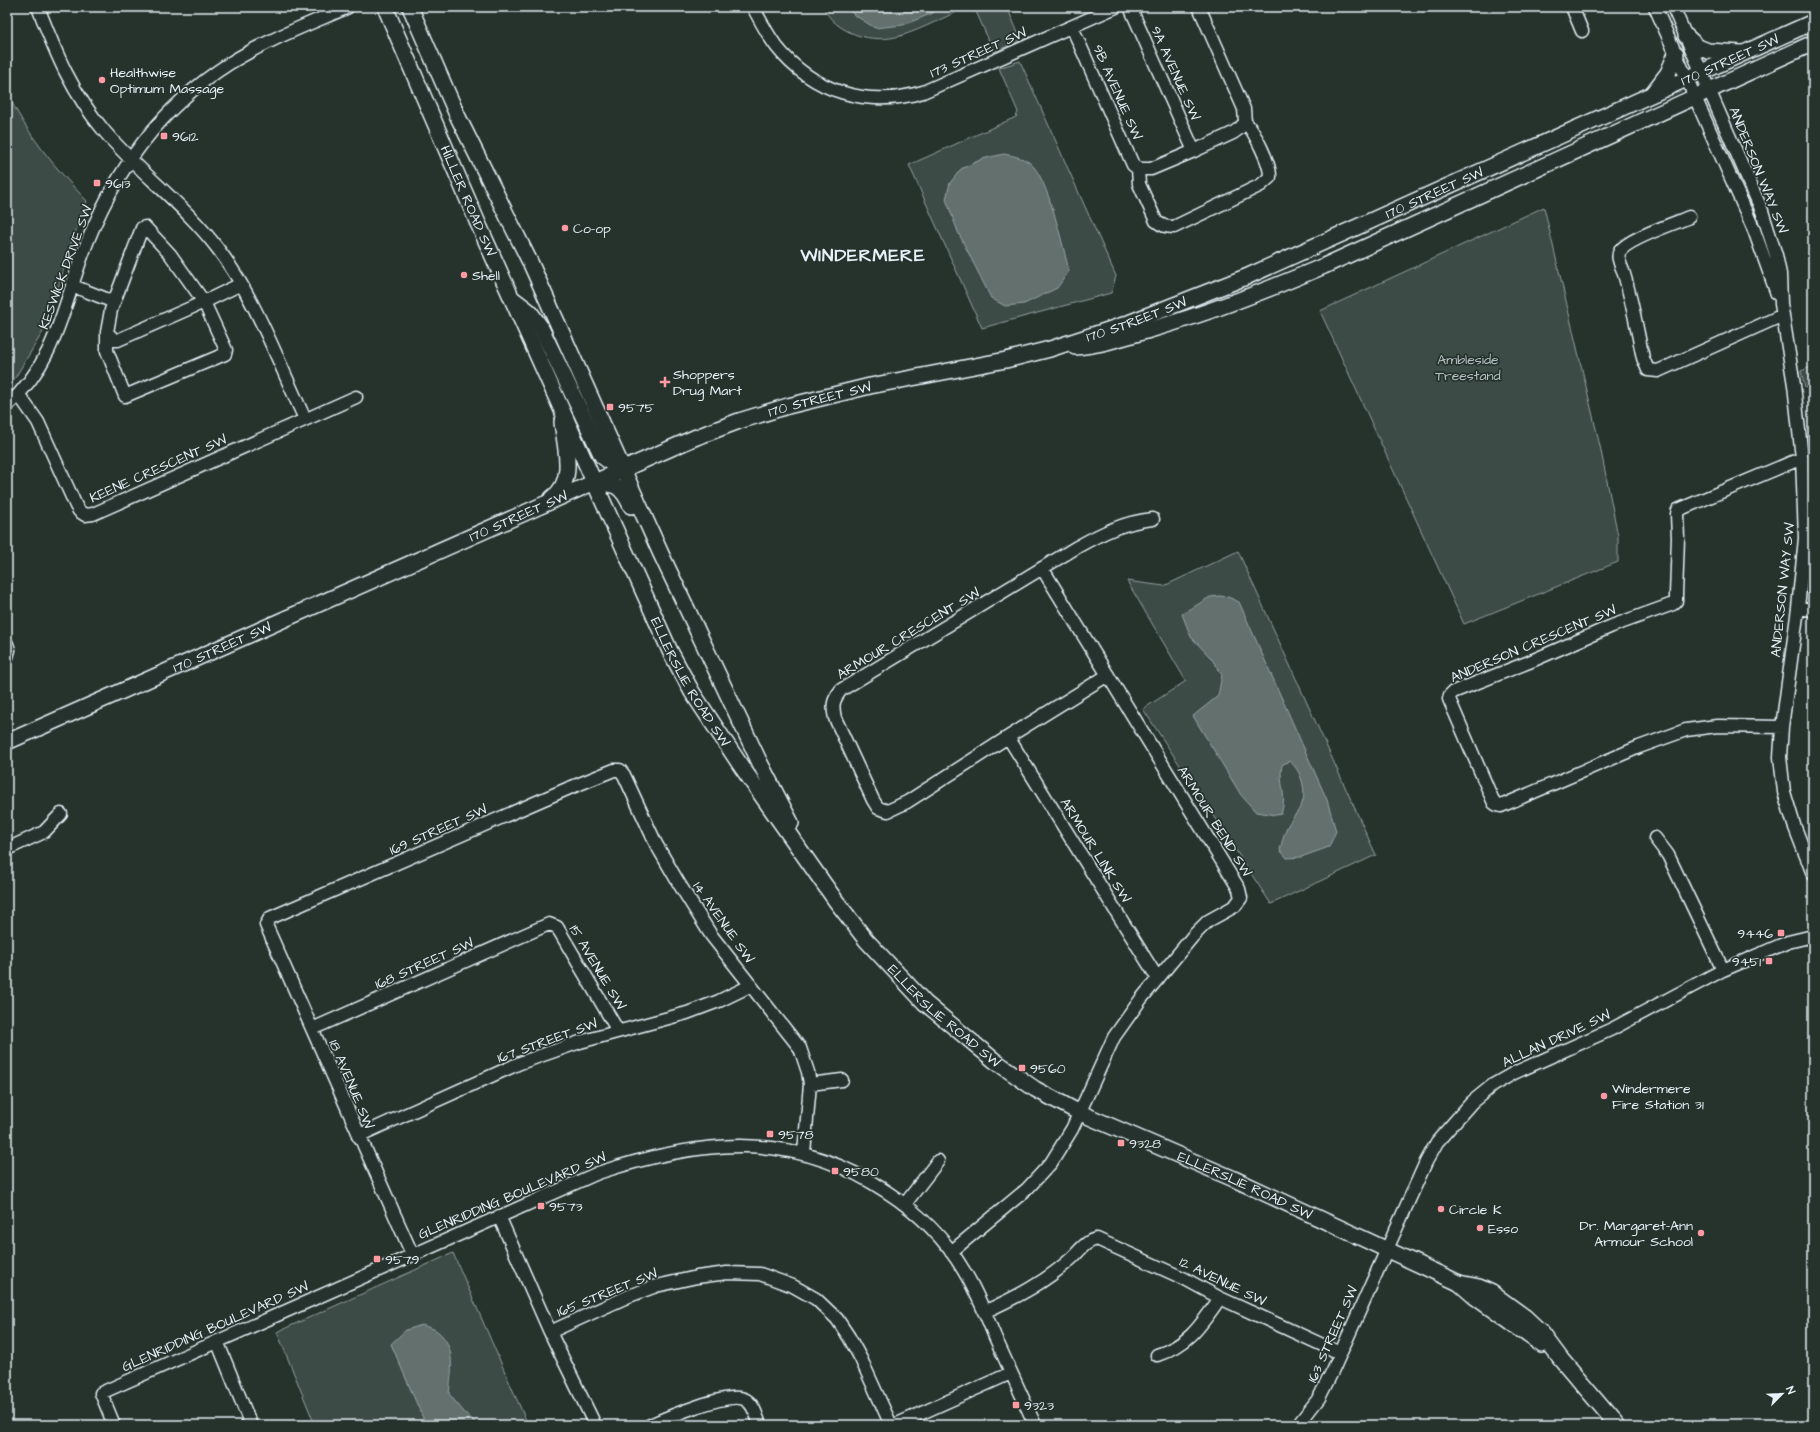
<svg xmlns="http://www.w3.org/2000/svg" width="1820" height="1432" font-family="'Architects Daughter',sans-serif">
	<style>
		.green { fill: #3e4b47; stroke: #939ea0 }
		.water { fill: #636f6d; stroke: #98a3a5 }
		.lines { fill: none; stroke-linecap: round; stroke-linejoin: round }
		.minor-casing { stroke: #e8f1f8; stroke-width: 15 }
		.major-casing { stroke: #e8f1f8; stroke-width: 18 }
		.minor { stroke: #26332d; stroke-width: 12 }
		.major { stroke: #26332d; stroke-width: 15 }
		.poi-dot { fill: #ff9aa2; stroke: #26332d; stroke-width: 1.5 }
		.labels { text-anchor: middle; stroke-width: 3.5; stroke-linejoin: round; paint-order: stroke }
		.street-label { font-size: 14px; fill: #e8f1f8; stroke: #26332d }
		.poi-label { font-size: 14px; fill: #e8f1f8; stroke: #26332d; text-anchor: start }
		.park-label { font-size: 14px; fill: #b5bfc3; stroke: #26332d }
		.district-label { font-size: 18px; font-weight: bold; letter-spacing: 1px; fill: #e8f1f8; stroke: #26332d }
	</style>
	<rect width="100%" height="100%" fill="#26332d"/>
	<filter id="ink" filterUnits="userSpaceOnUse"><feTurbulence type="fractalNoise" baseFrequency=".025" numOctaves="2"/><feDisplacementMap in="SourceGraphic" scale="8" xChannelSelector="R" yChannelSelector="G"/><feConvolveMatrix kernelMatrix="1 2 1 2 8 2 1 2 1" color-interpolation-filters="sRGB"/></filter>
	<g filter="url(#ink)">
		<path class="green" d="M823,7H968C946,16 923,29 900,36C872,44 836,34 823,7Z
			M974,7H1007L1021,40L994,52Z
			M1020,61L1116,276L1111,293L982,328L909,165L1016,117L1018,112L999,68Z
			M7,93C27,134 55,168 87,201L72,241L47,325L7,391Z
			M1544,207L1600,446L1618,536V562L1464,624L1320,311Z
			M1813,366V385L1805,388L1801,371Z
			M1238,551L1376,855L1271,904L1143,709L1186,681L1127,581L1164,586Z
			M453,1253L528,1425H315L277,1332Z"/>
		<path class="water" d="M847,7H939L933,13L903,25L875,28L853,14Z
			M1004,154C1013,156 1022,157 1030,163C1048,177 1063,247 1069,271L1057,288L1024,304L1005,306L991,298L958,232L946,199L950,183L961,169L982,159Z
			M1220,596L1228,597L1239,602L1327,800L1336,831L1329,847L1301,857L1287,858L1280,850C1282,843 1283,836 1286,829C1290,820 1297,814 1301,806C1308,792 1301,769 1289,761L1282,765C1278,783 1288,795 1281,814L1276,815L1256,812L1241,795L1193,716L1218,696L1222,675L1211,658L1191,637L1182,614L1210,597Z
			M422,1325C426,1327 433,1328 437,1331C457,1346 451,1373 449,1394L464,1412L478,1425H426L391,1344L406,1330Z"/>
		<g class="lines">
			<g class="minor-casing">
				<path id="minor" d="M38,7C56,54 72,93 105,132C140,173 186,206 218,249C255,297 279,364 305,419
					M753,7C760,20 767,34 776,46C813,93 868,108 923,92L1116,7
					M1130,7L1194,151
					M1199,7L1244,109L1245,122
					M1572,7L1582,31
					M1655,7L1754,230L1777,294
					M1673,7L1762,211L1776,255L1780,274L1781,304L1794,385L1802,458L1805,538L1798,608L1782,727L1780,757L1784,792L1794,825L1813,874
					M1072,27L1133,165L1138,169
					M1138,169L1139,184L1156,221C1162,226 1166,227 1174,227L1261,185L1270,177C1271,165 1254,130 1245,122
					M1138,169H1151L1194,151L1233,133L1240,128L1245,122
					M1689,217C1674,224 1629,238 1620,251C1616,257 1621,265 1623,271C1632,299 1637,330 1643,358L1648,370L1658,371L1783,315
					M73,286L114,302
					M107,332V351L125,396L225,354L226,350L204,302L118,340H114L107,332L111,310L142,228L145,227L170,254L204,302L241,284
					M19,395L38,422L76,506L79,511L85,515L93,514L356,397
					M7,406C55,361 61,315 82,256C111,176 157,109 230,63C267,40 309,24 348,7
					M1798,608L1813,610
					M7,644L9,650L7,657
					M1108,675L1008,737L907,802L888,811L878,808L873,800L835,718C832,705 833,700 841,690L1077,547C1102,533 1124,522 1153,519
					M1782,727L1717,726L1686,730L1639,747L1501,806L1497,805L1494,803L1449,699L1450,695L1453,692L1529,662L1612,626L1673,604L1676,601V595L1678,538L1677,514L1678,510L1802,458
					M1008,737L1158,979
					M1655,838L1668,855L1723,970
					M7,849L44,832L61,814
					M312,1029L549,924L557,927L618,1031
					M810,1084L842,1080
					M358,1136L520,1063L580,1042L687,1013L719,1001L750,986
					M905,1204L938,1161
					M499,1216L550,1332L595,1425
					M951,1252L1027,1189L1051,1163L1072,1129L1114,1037L1141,999L1193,936L1208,921L1235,906L1241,898L1239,889L1042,568
					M412,1254L266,925L270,918L567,789L614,770H620L624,775L656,844L678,882L711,935L800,1048L808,1072L810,1084L804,1153
					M984,1312C1017,1297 1046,1282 1073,1257C1080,1250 1086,1241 1097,1239L1185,1279L1220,1298L1340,1353
					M550,1332L629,1296L656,1286L697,1277L727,1273L760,1274L793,1286L816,1299L837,1319L849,1337L861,1359L891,1425
					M217,1341L251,1425
					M1157,1355C1189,1345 1201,1325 1220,1298
					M114,1425L101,1393L598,1173C701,1139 793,1129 887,1192C918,1212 946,1240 964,1271C977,1292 986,1315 995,1337C1008,1366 1022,1396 1035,1425
					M650,1425C668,1417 727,1392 744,1399C754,1403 757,1417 760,1425
					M895,1425L1011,1373
					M1298,1425L1319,1398L1333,1370L1426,1162L1437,1142L1457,1119L1472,1102L1493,1085L1514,1073L1612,1029L1723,970L1788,942L1813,936"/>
			</g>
			<g class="major-casing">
				<g id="major">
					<path id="s1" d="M385,7L477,221L670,651L692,692L741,766L836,901L866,940L925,1003L995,1061L1035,1089L1078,1112L1234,1179L1459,1283L1479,1287L1492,1293L1525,1317L1541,1332L1561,1359L1617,1425"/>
					<path d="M410,7L458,117L531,264L661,554L760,763L791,823"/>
					<path d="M1686,36L1698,47L1708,51L1741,53"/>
					<path d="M1652,94L1668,73L1676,54"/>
					<path d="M513,299L530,312L540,326L602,456L616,467L623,468"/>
					<path d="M1075,347C1100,345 1122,338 1146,331C1207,314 1265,291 1324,266L1813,43"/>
					<path d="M594,482C616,484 621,485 631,506"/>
					<path d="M552,498C576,482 565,447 562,422"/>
					<path id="s2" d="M7,742L694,438L739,421L788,406L870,386L1006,360L1050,349L1126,324L1246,277L1813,22"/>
					<path d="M1459,1283L1475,1297L1542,1345"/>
				</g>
			</g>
			<use href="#minor" class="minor"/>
			<use href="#major" class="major"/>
		</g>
	</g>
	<g class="poi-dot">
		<circle cx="102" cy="80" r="4"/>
		<rect x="160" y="132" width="8" height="8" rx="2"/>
		<rect x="93" y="179" width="8" height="8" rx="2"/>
		<circle cx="565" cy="228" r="4"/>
		<circle cx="464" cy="275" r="4"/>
		<path d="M663 376h4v4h4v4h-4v4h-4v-4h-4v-4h4z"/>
		<rect x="606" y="403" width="8" height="8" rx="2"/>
		<rect x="1777" y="929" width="8" height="8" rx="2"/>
		<rect x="1765" y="957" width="8" height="8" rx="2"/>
		<rect x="1018" y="1064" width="8" height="8" rx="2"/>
		<circle cx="1604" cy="1096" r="4"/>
		<rect x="766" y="1130" width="8" height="8" rx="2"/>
		<rect x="1117" y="1139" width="8" height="8" rx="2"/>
		<rect x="831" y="1167" width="8" height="8" rx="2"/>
		<rect x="537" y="1202" width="8" height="8" rx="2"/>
		<circle cx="1441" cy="1209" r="4"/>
		<circle cx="1480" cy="1228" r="4"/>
		<circle cx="1701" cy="1233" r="4"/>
		<rect x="373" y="1255" width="8" height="8" rx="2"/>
		<rect x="1012" y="1401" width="8" height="8" rx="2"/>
	</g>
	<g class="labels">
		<g class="street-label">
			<text transform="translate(978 52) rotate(-24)" y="5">173 STREET SW</text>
			<text dy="5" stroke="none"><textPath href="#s2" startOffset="1858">170 STREET SW</textPath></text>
			<text transform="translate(1176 73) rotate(66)" y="5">9A AVENUE SW</text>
			<text transform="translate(1118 92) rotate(66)" y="5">9B AVENUE SW</text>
			<text transform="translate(1759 170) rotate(68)" y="5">ANDERSON WAY SW</text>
			<text dy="5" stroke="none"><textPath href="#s2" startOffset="1534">170 STREET SW</textPath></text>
			<text dy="5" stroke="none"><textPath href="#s1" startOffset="211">HILLER ROAD SW</textPath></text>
			<text transform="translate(65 267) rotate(-70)" y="5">KESWICK DRIVE SW</text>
			<text dy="5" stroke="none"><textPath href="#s2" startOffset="1210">170 STREET SW</textPath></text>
			<text dy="5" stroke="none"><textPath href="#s2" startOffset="883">170 STREET SW</textPath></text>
			<text transform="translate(158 468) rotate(-24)" y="5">KEENE CRESCENT SW</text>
			<text dy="5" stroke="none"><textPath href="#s2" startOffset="559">170 STREET SW</textPath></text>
			<text transform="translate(1782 590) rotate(-84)" y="5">ANDERSON WAY SW</text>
			<text transform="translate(908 633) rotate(-31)" y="5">ARMOUR CRESCENT SW</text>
			<text transform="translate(1533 643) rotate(-23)" y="5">ANDERSON CRESCENT SW</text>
			<text dy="5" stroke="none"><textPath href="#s2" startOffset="235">170 STREET SW</textPath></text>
			<text dy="5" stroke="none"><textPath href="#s1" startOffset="741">ELLERSLIE ROAD SW</textPath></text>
			<text transform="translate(1215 821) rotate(58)" y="5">ARMOUR BEND SW</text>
			<text transform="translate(438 829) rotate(-24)" y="5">169 STREET SW</text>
			<text transform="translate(1096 850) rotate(58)" y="5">ARMOUR LINK SW</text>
			<text transform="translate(724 922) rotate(55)" y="5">14 AVENUE SW</text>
			<text transform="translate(424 963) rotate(-24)" y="5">168 STREET SW</text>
			<text transform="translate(598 967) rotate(59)" y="5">15 AVENUE SW</text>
			<text dy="5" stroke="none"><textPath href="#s1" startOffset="1163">ELLERSLIE ROAD SW</textPath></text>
			<text transform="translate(1556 1038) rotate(-25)" y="5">ALLAN DRIVE SW</text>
			<text transform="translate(547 1040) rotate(-20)" y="5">167 STREET SW</text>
			<text transform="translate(352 1084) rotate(67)" y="5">18 AVENUE SW</text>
			<text dy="5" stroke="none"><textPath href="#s1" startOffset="1511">ELLERSLIE ROAD SW</textPath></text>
			<text transform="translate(512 1195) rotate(-23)" y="5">GLENRIDDING BOULEVARD SW</text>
			<text transform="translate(1223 1281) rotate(26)" y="5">12 AVENUE SW</text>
			<text transform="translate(607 1292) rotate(-22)" y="5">165 STREET SW</text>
			<text transform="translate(215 1326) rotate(-24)" y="5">GLENRIDDING BOULEVARD SW</text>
			<text transform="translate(1332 1334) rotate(-66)" y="5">163 STREET SW</text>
		</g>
		<g class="poi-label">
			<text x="110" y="77">Healthwise<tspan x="110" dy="16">Optimum Massage</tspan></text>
			<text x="172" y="141">9612</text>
			<text x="105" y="188">9613</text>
			<text x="573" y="233">Co-op</text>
			<text x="472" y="280">Shell</text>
			<text x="673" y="379">Shoppers<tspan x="673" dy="16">Drug Mart</tspan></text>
			<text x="618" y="412">9575</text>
			<text x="1773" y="938" text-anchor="end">9446</text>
			<text x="1761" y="966" text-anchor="end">9451</text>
			<text x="1030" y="1073">9560</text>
			<text x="1612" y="1093">Windermere<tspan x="1612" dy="16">Fire Station 31</tspan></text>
			<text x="778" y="1139">9578</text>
			<text x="1129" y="1148">9328</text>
			<text x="843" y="1176">9580</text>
			<text x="549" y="1211">9573</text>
			<text x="1449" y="1214">Circle K</text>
			<text x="1693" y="1230" text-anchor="end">Dr. Margaret-Ann<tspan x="1693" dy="16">Armour School</tspan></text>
			<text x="1488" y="1233">Esso</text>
			<text x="385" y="1264">9579</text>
			<text x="1024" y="1410">9323</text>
		</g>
		<g class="park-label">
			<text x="1468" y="364">Ambleside<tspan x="1468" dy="16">Treestand</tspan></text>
		</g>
		<g class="district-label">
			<text x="863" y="261">WINDERMERE</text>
		</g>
	</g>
	<rect width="1820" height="1432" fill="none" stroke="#26332d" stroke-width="24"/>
	<rect x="12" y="12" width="1796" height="1408" fill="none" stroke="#e8f1f8" stroke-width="1.5" filter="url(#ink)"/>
	<g transform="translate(1782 1394) rotate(66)" stroke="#26332d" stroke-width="3" paint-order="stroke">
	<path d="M0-3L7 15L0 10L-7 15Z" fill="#e8f1f8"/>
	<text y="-6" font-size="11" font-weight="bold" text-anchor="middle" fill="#e8f1f8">N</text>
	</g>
</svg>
